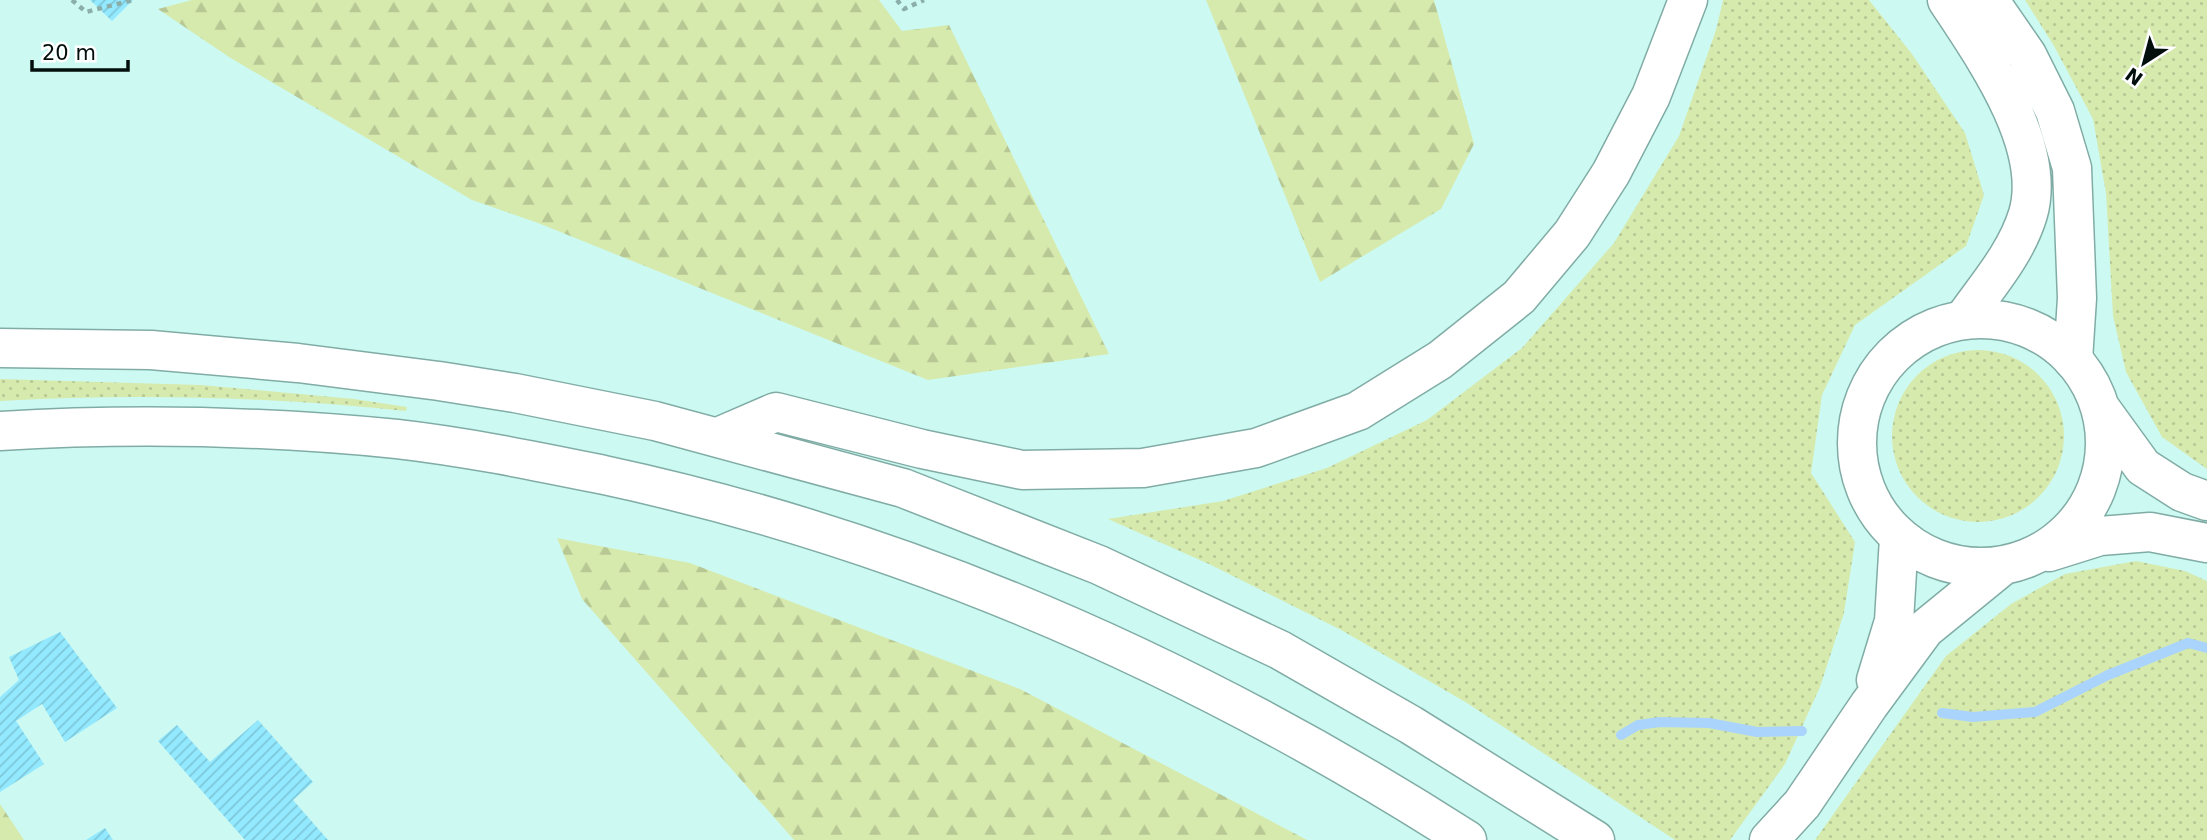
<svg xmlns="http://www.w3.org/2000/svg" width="2207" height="840" font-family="'DejaVu Sans',sans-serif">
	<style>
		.grass { fill: url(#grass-dots) }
		.forest { fill: url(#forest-firs) }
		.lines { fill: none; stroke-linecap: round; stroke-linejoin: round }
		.stream { stroke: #aad4fb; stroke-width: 10 }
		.building { fill: url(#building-hatch) }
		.major-casing { stroke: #80aca5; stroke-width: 41 }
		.highway-casing { stroke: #80aca5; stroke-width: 41 }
		.path { stroke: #8baea8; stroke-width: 4.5; stroke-dasharray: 5 5; stroke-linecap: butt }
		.major { stroke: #fff; stroke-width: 38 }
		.highway { stroke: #fff; stroke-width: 38 }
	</style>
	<defs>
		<pattern id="grass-dots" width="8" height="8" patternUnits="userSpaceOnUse" patternTransform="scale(1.75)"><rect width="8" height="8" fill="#d7eaae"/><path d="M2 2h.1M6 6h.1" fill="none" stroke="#b7c894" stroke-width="1.8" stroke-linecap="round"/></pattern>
		<pattern id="forest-firs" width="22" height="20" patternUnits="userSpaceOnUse" patternTransform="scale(1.75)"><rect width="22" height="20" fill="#d7eaae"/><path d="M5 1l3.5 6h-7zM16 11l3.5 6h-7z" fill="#b7c894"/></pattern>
		<pattern id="building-hatch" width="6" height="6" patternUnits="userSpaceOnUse" patternTransform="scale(1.75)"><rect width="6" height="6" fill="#93e9ff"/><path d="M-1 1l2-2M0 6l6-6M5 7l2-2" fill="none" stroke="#7dc7d9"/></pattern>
	</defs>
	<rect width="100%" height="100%" fill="#ccfaf2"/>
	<path class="grass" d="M1723,0H1869L1912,54L1965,133L1984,195L1966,246L1855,325L1822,395L1811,473L1855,542L1844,613L1820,687L1785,764L1730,840H1675L1467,703L1343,631L1211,565L1108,519L1223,501L1327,468L1427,420L1522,348L1614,243L1679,136L1716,30Z
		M2025,0H2207V469L2162,437L2126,372L2113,316L2106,193L2093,119L2054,46Z
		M1892 436a86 86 0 1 1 172 0a86 86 0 1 1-172 0Z
		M0,379L201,385L354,399L407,407L406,411C269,397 138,393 0,401Z
		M2136,561L2185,571L2207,581V840H1815L1946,656L2011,604L2065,574Z"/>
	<path class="forest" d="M192,0H879L902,31L949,25L1109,354L928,380L538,223L472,200L229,57L158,9Z
		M1206,0H1434L1474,144L1441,209L1320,282Z
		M557,538L690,563L1020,689L1307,840H794L582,599Z
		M0,804L24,840H0Z"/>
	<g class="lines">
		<path class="stream" d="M1942,713L1973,717L2035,712L2108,675L2188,643L2207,648
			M1621,735L1638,725L1660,722L1709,723L1757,732L1802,731"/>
	</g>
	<path class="building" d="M90,0H133L112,21Z
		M60,632L117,708L65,742L42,704L16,721L44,764L0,792V697L19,680L9,657Z
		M258,720L313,782L293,800L328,840H245L158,741L177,725L210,762Z
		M105,828L113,840H86Z"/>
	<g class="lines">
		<g class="major-casing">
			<path id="major" d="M1857 443a124 124 0 1 1 248 0a124 124 0 1 1-248 0Z
				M2101,409L2143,467L2182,492L2207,501
				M2049,552L2100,536L2150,532L2207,543
				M1876,680L1894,621L1899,538
				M1769,840L1802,804L1869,705L1925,629L2001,567"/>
		</g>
		<g class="highway-casing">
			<path id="highway" d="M1947,0C1983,55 2048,145 2028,214C2016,254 1987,286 1964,319
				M1989,0L2027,55L2055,111L2072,168L2077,298L2073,360
				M0,348L151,350L298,363L439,381L515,393L655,421L903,488L1099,565L1280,650L1411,725L1595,840
				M0,431C132,423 266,426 397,439C467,447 535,461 604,475C912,541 1202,670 1467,840
				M718,437L776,412L922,449L1022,470L1143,468L1256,448L1358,411L1440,360L1519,297L1572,234L1611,173L1651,96L1688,0"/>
		</g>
		<path class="path" d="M72,0L86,12L133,0
			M897,0L904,9L924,0"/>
		<use href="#major" class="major"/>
		<use href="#highway" class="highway"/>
	</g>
	<g transform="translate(2144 63) rotate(216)" stroke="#ffffff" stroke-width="5" paint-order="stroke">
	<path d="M0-5L12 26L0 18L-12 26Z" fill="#020f0d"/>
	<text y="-10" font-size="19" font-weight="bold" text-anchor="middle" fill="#020f0d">N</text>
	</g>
	<path d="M32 60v10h96v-10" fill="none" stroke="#020f0d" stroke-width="3.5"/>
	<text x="42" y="60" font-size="21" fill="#020f0d" stroke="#ffffff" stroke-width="5" paint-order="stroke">20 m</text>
</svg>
